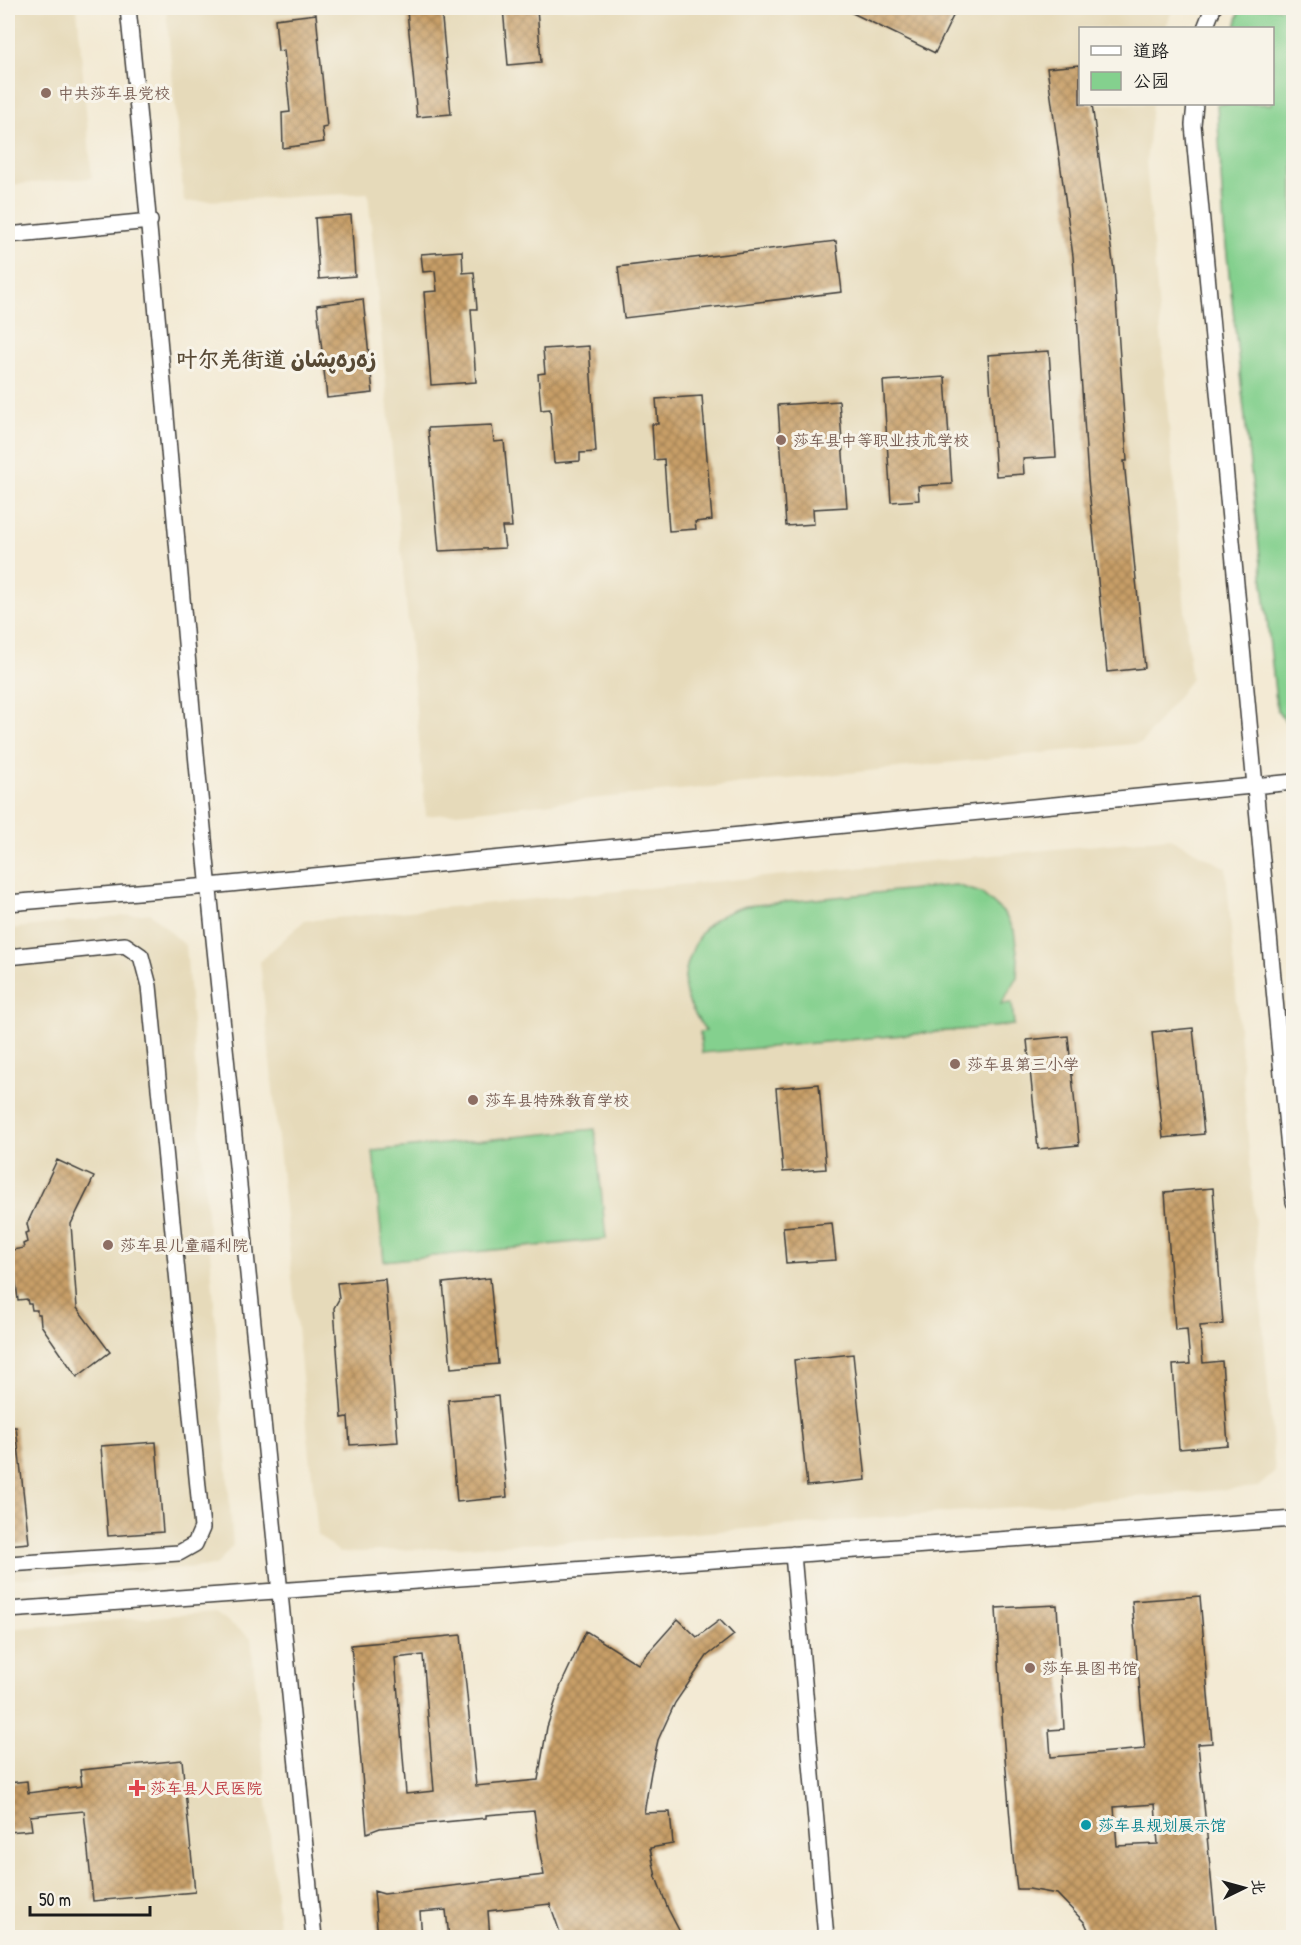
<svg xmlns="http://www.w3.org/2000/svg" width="1301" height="1945" font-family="'Patrick Hand','Playpen Sans Arabic','LXGW WenKai TC',sans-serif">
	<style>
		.built { fill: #e6daba }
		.park { fill: #84d08e; stroke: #507655; stroke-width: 1.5 }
		.building { fill: url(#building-cross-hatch); fill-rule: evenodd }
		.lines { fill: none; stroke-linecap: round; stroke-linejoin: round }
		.minor-casing { stroke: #3c3b38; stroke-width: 18 }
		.minor { stroke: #fff; stroke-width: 15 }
		.education-dot { fill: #8d6e63; stroke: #f7f3e8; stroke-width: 2 }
		.health-dot { fill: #e0444e; stroke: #f7f3e8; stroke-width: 2 }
		.culture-dot { fill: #0f9aa8; stroke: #f7f3e8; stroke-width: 2 }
		.labels { text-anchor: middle; stroke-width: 6; stroke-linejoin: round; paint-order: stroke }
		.education-label { font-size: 16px; fill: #785e54; stroke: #f7f3e8; text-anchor: start }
		.health-label { font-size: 16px; fill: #be3a42; stroke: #f7f3e8; text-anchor: start }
		.culture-label { font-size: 16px; fill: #0d838f; stroke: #f7f3e8; text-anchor: start }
		.district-label { font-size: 22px; font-weight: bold; fill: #584a36; stroke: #f7f3e8 }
	</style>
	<defs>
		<pattern id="building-cross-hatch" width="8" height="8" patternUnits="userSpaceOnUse" patternTransform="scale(1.5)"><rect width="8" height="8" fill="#c89f67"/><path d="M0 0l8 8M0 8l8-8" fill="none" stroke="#a28154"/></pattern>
	</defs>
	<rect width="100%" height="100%" fill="#f7f3e8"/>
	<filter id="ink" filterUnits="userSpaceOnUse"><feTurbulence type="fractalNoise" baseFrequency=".0167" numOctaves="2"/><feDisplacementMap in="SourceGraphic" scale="12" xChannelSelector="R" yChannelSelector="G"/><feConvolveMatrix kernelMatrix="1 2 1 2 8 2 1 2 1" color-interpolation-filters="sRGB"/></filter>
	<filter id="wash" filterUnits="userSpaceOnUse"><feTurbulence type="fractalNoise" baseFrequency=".008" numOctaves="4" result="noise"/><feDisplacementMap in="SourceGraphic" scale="24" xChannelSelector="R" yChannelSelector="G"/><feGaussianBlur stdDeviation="1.35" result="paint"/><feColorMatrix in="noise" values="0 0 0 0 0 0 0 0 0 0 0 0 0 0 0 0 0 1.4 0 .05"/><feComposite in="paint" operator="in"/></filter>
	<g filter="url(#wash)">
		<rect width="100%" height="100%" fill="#f3ead4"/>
		<path class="built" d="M8,8H77L92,178L8,185Z
			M166,8H1173L1165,28H1080V104H1152L1146,163L1191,679L1142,743L426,816L368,193L184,202Z
			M1170,838L1226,868L1275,1472L1258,1487L624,1539L340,1553L318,1535L260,961L304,921Z
			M150,913L186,946L233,1545L216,1566L8,1579V929Z
			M215,1612L251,1638L280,1937L8,1938V1629Z"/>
		<path class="park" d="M1240,8H1293V731L1277,710L1224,228L1217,104H1272V28H1235Z
			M956,885L981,893L1004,913L1014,930L1018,959L1017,978L1001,1004L1012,1003L1014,1025L702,1053L700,1032L706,1031C697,1018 688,1005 685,989C682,972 694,941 705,928C715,917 732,910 746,906Z
			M595,1129L606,1239L384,1261L373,1151Z"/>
		<g id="blocks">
			<path class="building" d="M441,8L451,114L417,117L407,11Z
				M503,8H537L541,62L508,65Z
				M842,8H957L935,53Z
				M316,14L327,127L322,128L324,142L283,148L282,113L290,112L284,50L278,51L275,19Z
				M1080,65V104H1092L1114,270L1127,461H1124L1145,668L1107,672L1088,479L1073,256L1047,68Z
				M351,215L355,276L319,279L315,218Z
				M836,241L842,292L624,318L618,267Z
				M462,251L463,273L474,272L477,309H471L476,382L431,385L424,292L437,291L435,271L423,272L421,254Z
				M363,299L373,393L327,398L317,305Z
				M589,346L596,452L580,453V461L554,463L550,409L541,410L538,374L545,373L543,349Z
				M1049,351L1056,457L1023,459L1024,474L996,476L988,355Z
				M945,377L952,484L918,486L919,500L891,502L883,381Z
				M702,396L712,520L695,522L696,529L669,531L664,459L654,460L652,424H658L656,399Z
				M839,401L847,507L813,509L814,524L786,526L778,405Z
				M492,425L494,442L504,441L512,527H502L505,548L439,551L428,428Z
				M1193,1028L1204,1134L1163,1138L1152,1032Z
				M1068,1036L1079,1145L1038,1149L1027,1040Z
				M819,1084L826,1169L783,1172L776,1088Z
				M57,1160L94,1177L71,1224L77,1308L110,1352L77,1377L41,1325L40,1314H37V1310H32L31,1304H28L27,1299L18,1300L12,1250L24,1248L23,1244L27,1242L25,1233L29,1232L27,1224Z
				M1213,1188L1223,1324L1200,1326L1203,1363L1222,1361L1228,1445L1179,1449L1173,1365L1190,1364L1187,1329L1175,1330L1165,1192Z
				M832,1223L836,1260L786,1263L783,1227Z
				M490,1278L498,1364L451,1368L443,1283Z
				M385,1279L398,1442L350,1445L348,1417L342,1418L334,1308L339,1299L337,1283Z
				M853,1354L866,1480L807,1486L794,1360Z
				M498,1396L507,1497L457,1502L448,1400Z
				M8,1427H16L29,1543L8,1545Z
				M156,1442L163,1532L108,1536L101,1446Z
				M1200,1596L1212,1743L1198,1744L1217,1938H1092L1085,1923L1057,1894L1029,1889H1017L1013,1857L1003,1732L996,1608L1057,1605L1064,1729L1049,1730L1051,1757L1145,1749L1132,1601ZM1155,1804L1158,1844L1117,1846L1114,1807Z
				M678,1619L697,1637L720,1620L734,1635L707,1656L675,1703L658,1740L651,1772L644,1813L670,1812L673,1844L650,1848L656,1877L668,1909L683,1938H562L550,1904L488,1911L490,1938H449L446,1910L420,1912L422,1938H378L374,1891L384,1894L544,1875L540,1854L534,1811L486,1815V1818L380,1828L367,1833L351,1645L461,1635L476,1786L538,1780L547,1727L561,1685L586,1631L638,1664ZM423,1655L434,1791L406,1794L395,1658Z
				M182,1760L195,1892L93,1901L84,1811L30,1816L32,1830L8,1832V1783L27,1781L28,1793L82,1786L80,1770Z"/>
		</g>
	</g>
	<g filter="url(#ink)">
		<use href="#blocks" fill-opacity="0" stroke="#3c3b38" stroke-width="1.5"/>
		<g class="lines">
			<g class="minor-casing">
				<path id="minor" d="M128,8C158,302 180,596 209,890C244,1240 281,1588 314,1938
					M1205,28L1213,8
					M1195,104L1193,125L1294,1202
					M8,235L150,221
					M8,903L209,886L1294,782
					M8,957L125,945L141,956L149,986L202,1528L195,1544L179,1553L8,1564
					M793,1554L826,1938
					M8,1610L1294,1519"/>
			</g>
			<use href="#minor" class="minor"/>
		</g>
	</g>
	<g class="education-dot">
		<circle cx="46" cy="93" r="6"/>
		<circle cx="781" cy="440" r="6"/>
		<circle cx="955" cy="1064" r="6"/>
		<circle cx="473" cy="1100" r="6"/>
		<circle cx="108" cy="1245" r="6"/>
		<circle cx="1030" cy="1668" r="6"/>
	</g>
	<path class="health-dot" d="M134 1779h6v6h6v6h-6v6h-6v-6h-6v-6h6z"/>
	<circle class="culture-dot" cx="1086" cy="1825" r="6"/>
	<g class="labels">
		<g class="education-label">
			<text x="58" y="99">中共莎车县党校</text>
			<text x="793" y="446">莎车县中等职业技术学校</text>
			<text x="967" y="1070">莎车县第三小学</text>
			<text x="485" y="1106">莎车县特殊教育学校</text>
			<text x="120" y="1251">莎车县儿童福利院</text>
			<text x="1042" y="1674">莎车县图书馆</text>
		</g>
		<g class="health-label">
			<text x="150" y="1794">莎车县人民医院</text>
		</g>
		<g class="culture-label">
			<text x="1098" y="1831">莎车县规划展示馆</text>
		</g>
		<g class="district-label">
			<text x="276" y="367">叶尔羌街道 زەرەپشان</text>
		</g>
	</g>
	<rect width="1301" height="1945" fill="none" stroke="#f7f3e8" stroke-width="30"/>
	<rect x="1079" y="27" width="195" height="78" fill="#f7f3e8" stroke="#9f9d96" stroke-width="1.5"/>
	<rect x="1091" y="46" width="30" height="9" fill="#ffffff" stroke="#9f9d96" stroke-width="1.5"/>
	<text x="1133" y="57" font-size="18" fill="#1c1c1c">道路</text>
	<rect x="1091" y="72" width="30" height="18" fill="#84d08e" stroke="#9f9d96" stroke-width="1.5"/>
	<text x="1133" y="87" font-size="18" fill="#1c1c1c">公园</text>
	<g transform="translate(1244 1888) rotate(85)" stroke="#f7f3e8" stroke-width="4.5" paint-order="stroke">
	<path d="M0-4.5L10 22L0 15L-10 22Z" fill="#1c1c1c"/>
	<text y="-9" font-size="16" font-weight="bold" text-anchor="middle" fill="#1c1c1c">北</text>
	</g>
	<path d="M30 1906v9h120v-9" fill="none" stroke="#1c1c1c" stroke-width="3"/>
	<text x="39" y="1906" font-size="18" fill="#1c1c1c" stroke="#f7f3e8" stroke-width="4.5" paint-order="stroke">50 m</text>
</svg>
